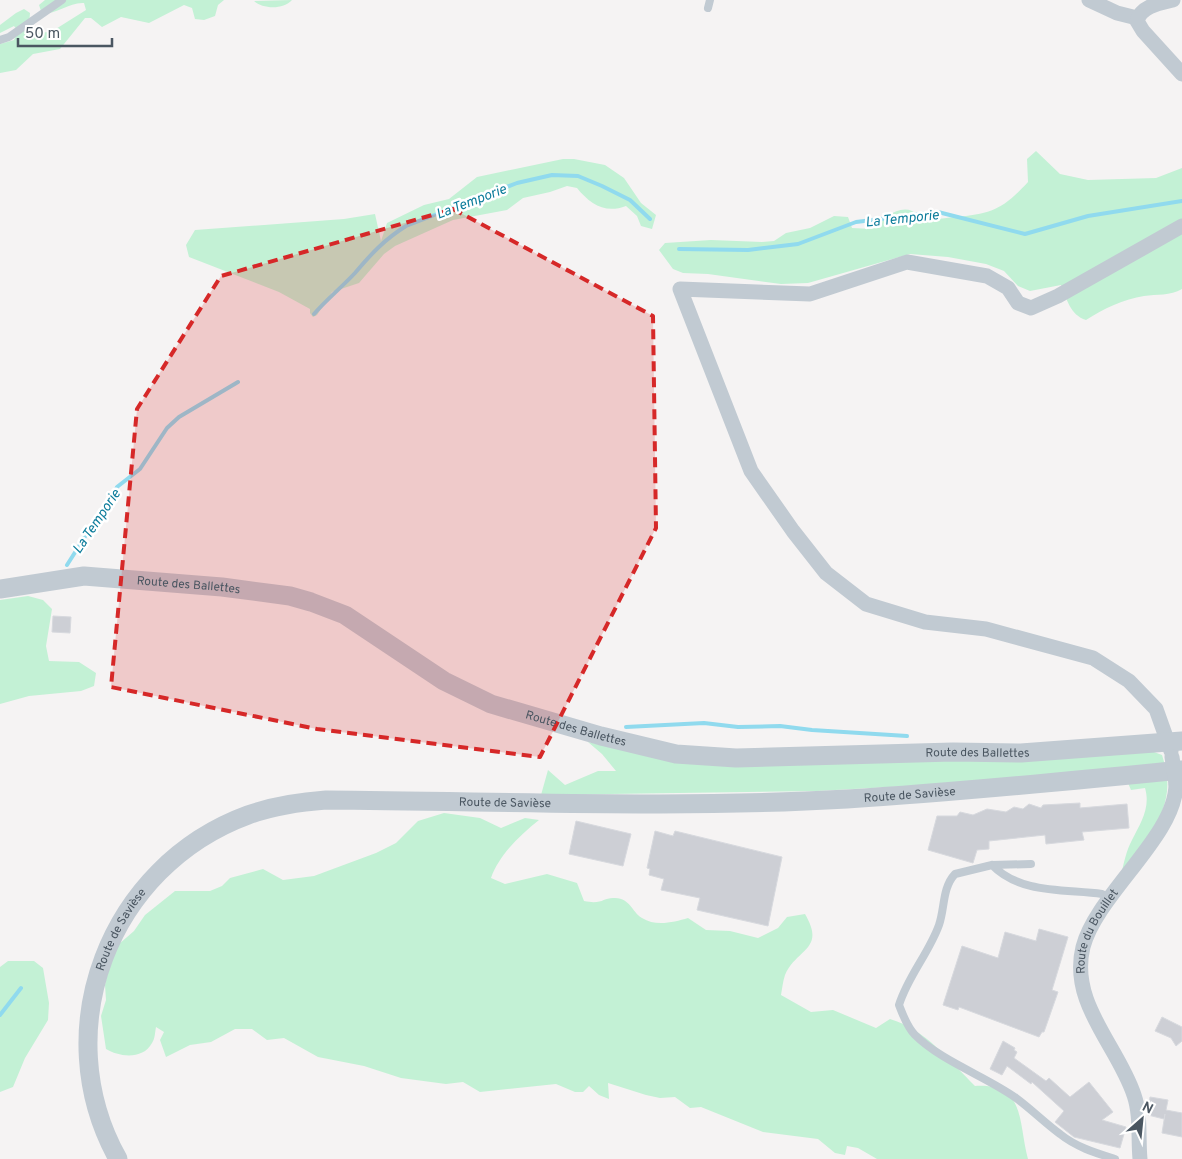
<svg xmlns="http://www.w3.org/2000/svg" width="1182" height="1159" font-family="Overpass,sans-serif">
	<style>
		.green { fill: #c3f1d5 }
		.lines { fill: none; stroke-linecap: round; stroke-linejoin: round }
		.stream { stroke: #90daee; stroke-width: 4 }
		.building { fill: #cdcfd5; stroke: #d7d9de }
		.service { stroke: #c1cad2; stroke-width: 8 }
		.minor { stroke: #c1cad2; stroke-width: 15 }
		.tertiary { stroke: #c1cad2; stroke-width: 19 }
		.minor-bridge { stroke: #c1cad2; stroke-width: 15 }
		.marked { fill: #d62828; fill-opacity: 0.2; stroke: #d62828; stroke-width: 4; stroke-dasharray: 10 6; stroke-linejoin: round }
		.labels { text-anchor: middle; stroke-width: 5; stroke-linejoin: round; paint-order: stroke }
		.street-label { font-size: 12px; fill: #4a5661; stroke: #fff }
		.water-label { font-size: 14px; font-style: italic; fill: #0c7c9b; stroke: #fff }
	</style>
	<rect width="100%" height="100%" fill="#f5f3f3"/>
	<path class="green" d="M45,0H224L218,5L215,16L204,20L195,19L192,8L184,5L149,23L121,17L102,27L91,18H85L60,49L33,54L16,70L0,73V44L14,40L18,31L14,26L0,33V25L16,13L24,9L30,13L29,25L33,33L51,32L86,10L84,3C70,2 57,14 42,14L39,5Z
		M292,0C283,10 263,9 254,1Z
		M1036,151L1060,174L1088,180L1156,178L1182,168V289C1170,296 1157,294 1144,296C1124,299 1103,309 1086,320C1070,315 1067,299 1061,285L1030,291L1018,286L1004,271L986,264L948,257L910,254L808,283L781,284L708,274L683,273L673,269L659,250L665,243L711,240L762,242L774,241L786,233L810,228L834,216L848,217L852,228L872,229C881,220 898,205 912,211C917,213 919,218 925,218C935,220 945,218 955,217C992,214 1003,209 1028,182L1027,159Z
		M563,159H574L605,165L624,178L641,203L656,215L652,229L641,226L637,216L626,206C605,214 590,204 577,188L567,186L550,192L523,198L507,210L453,220L395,246L384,254L359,283L332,292L317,315L313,317L310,313V309L279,292L189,257L186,245L195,230L344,219L375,214L381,241L387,223L424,205L449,199L477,177Z
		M28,596L43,600L52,609L46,646L49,661L79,662L96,673L94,686L81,691L29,696L0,704V600Z
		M588,742L622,749L1154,752L1162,755L1165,765L963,783L817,791L541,795L548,770L565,785L598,771H616L602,754Z
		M1167,778C1171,815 1141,846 1121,875C1124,863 1126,851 1132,840C1140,824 1151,808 1145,788L1131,790L1128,783Z
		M444,813L480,818L501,828L525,818L539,820C520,835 499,855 491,878L505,884L547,874L577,883L584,901C603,905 603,897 615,898C631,899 631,911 642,918C656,927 674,922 688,918L706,930L730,931L758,938L778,928L787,917L805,914C826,950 797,948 785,975C783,981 782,989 781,995L811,1012L833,1010L876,1028L890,1019C925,1029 950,1061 975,1086C1026,1083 1018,1122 1028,1159H877L858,1148L847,1146L845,1155L835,1153L818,1139L763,1132L701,1107L690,1108L675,1097L660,1098L646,1095L608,1083L609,1099L599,1095L589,1086L583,1092H575L556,1084L480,1092L463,1082L446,1084L401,1078L364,1066L318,1057L284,1038L267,1040L252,1029H235L211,1042L190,1045L166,1057L160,1040L164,1032L156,1027C155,1032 155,1039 152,1043C143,1060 119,1057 106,1049L101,1016L106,1000L105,985L109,967L119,944L134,931L145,915L175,891H210L222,886L230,878L263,869L283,880L314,876L376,853L396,843L418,821Z
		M8,961H34L43,968L49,1003L48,1020L25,1058L13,1087L0,1092V967Z"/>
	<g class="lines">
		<path class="stream" d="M679,249L748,250L798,244L856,222L938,212L1025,234L1088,216L1182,201
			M314,314C327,299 342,287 355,273C371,254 385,239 406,226L517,183L552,175L578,176L602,186L630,200L650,219
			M67,565L86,535L111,503L117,487L140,469L167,428L179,417L238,382
			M626,727L704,723L738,727L780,726L812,730L907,736
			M0,1015L21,988"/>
	</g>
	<path class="building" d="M53,616L71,617L70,633L52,632Z
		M1080,803V808L1127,804L1129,828L1082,832L1084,840L1046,844L1045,835L989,841V849L977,850L973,863L928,850L937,816H957L960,812L973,815L987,809L1006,812L1014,807L1023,809L1029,804L1041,808L1043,805Z
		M576,821L631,834L623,866L569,854Z
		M655,831L673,836L675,831L782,857L768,926L697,910L700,898L661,890L664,879L649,875L650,869L647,868Z
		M1039,929L1068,937L1052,990L1058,992L1044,1032H1042L1039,1037L959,1007L958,1010L943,1005L962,946L998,958L1005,932L1036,941Z
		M1162,1017L1182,1027V1041L1176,1046L1171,1038L1155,1031Z
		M1003,1041L1015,1048L1014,1050L1017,1052L1014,1058L1046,1081L1049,1078L1070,1097L1089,1082L1113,1112L1102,1120L1126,1127L1120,1148L1074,1137L1055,1122L1064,1111L1032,1082L1031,1084L1007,1066L1002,1075L990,1069Z
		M1150,1097L1168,1100L1166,1110L1182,1113V1137L1162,1133L1165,1114L1164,1119L1148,1115Z"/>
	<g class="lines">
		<path class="service" d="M708,8L710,0
			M0,40L9,37L62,0
			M1031,864L992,865L955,874C942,888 945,908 939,925C929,953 908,976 899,1005C903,1015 907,1027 915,1035C941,1061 987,1077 1016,1098C1031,1109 1045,1123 1060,1134C1076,1147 1096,1153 1115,1159
			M992,865C1020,894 1065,889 1102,894L1111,899"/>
		<g class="minor">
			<path d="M1089,0L1117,13L1137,18"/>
			<path d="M1173,0C1160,3 1141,6 1137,21L1143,31L1182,74"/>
			<path d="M1171,751L1156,709L1129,681L1093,658L986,629L925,622L866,604L826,573L793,531L751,471L680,289L810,294L907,262L987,276L1008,288L1018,303L1031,308L1058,296L1182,226"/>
			<path id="s1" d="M1140,1159C1138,1138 1141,1115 1134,1095C1118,1046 1069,1003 1083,947C1097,894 1176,836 1176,784"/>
		</g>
		<g class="tertiary">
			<path id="s2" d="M0,589L84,576L222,587L290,596L311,602L345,615L444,681L491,704L601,736L676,754L736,758L953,752L1021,753L1182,741"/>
			<path id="s3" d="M118,1159C46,1030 109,866 248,815C273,806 299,802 326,800C500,801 674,809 847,799C959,792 1071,781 1182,770"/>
		</g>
		<path class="minor-bridge" d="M1172,757L1176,784"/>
	</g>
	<path class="marked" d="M453,209L653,316L656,528L540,757L317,729L111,687L137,409L221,276Z"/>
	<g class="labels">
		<g class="street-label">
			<text dy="4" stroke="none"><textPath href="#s2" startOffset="190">Route des Ballettes</textPath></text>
			<text dy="4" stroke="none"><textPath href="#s2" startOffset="610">Route des Ballettes</textPath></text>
			<text dy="4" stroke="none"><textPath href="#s2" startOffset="1015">Route des Ballettes</textPath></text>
			<text dy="4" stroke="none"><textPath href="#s3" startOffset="1081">Route de Savièse</textPath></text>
			<text dy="4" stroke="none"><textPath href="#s3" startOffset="676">Route de Savièse</textPath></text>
			<text dy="4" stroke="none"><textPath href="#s3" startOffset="241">Route de Savièse</textPath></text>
			<text dy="4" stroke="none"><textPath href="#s1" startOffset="244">Route du Bouillet</textPath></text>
		</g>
		<g class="water-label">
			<text transform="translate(471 201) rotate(-21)" y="5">La Temporie</text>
			<text transform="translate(902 218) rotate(-6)" y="5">La Temporie</text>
			<text transform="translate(96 521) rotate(-56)" y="5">La Temporie</text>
		</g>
	</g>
	<g transform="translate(1142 1119) rotate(27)" stroke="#ffffff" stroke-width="4" paint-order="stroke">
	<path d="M0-4L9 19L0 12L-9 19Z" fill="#4a5661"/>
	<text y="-8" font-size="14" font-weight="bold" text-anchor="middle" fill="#4a5661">N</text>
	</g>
	<path d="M18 38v8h94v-8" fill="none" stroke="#4a5661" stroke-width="2.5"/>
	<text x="25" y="38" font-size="15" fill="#4a5661" stroke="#ffffff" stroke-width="4" paint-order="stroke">50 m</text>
</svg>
